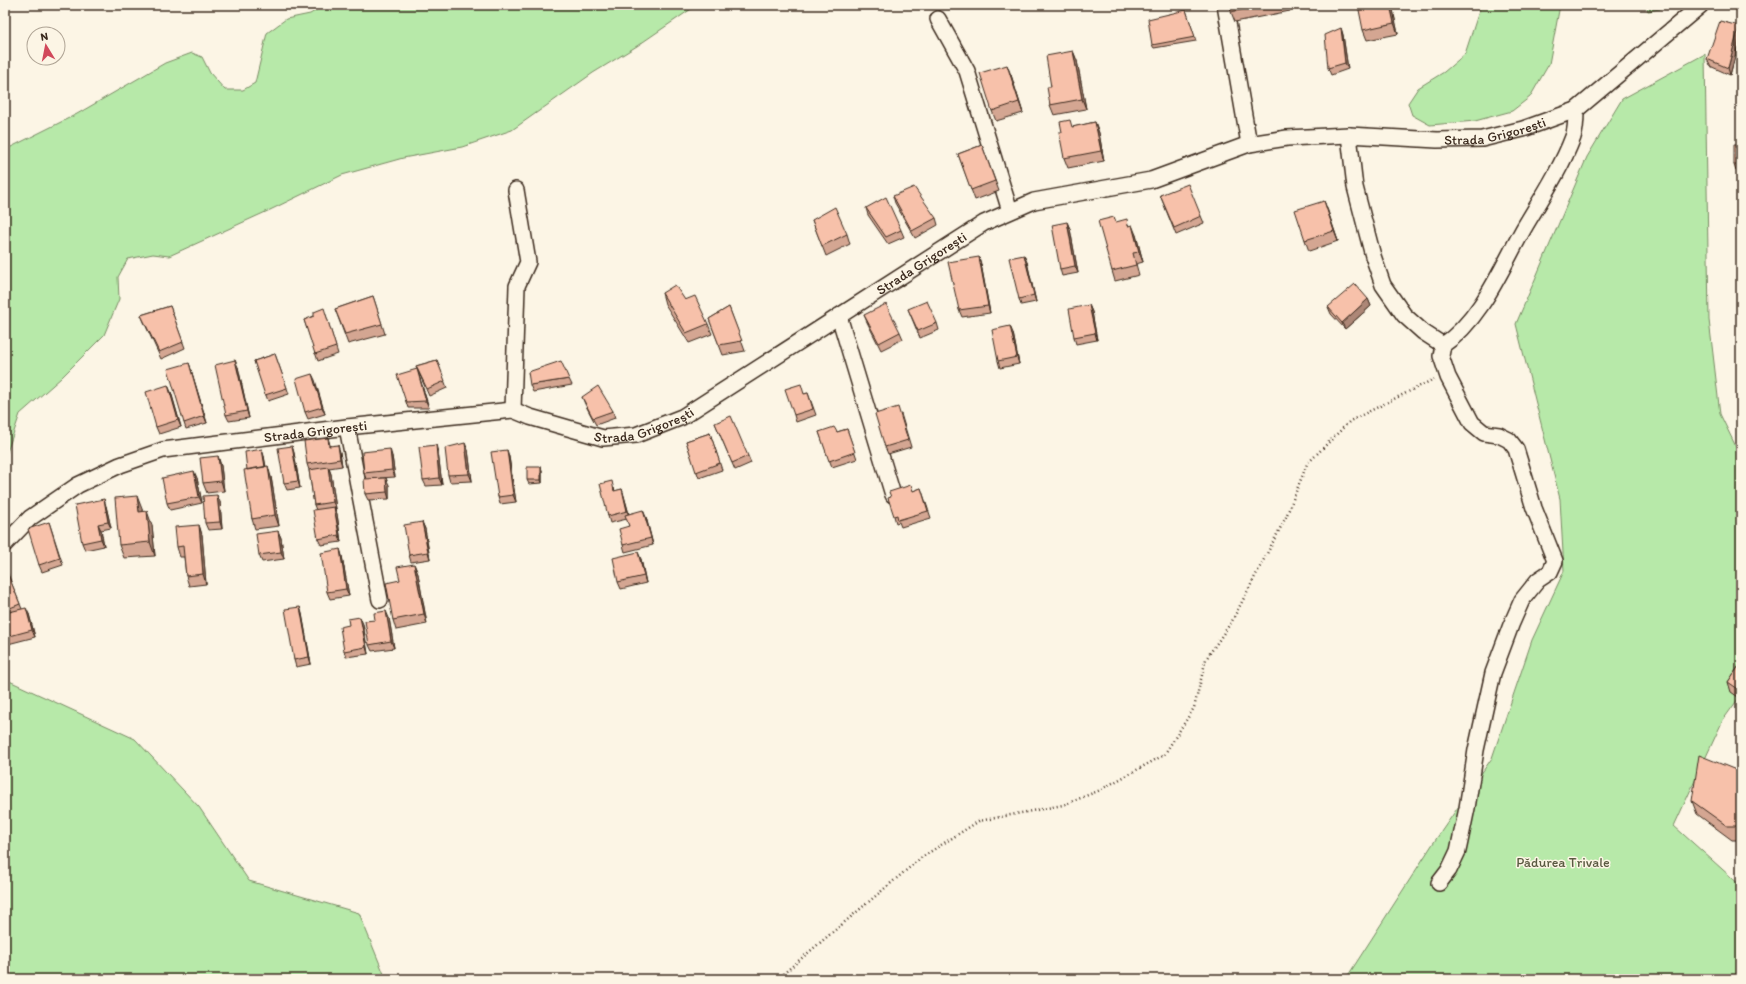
<svg xmlns="http://www.w3.org/2000/svg" width="1746" height="984" font-family="Itim,sans-serif">
	<style>
		.green { fill: #b7e9a9; stroke: #798a64 }
		.lines { fill: none; stroke-linecap: round; stroke-linejoin: round }
		.street-casing { stroke: #3b2a1e; stroke-width: 18 }
		.path { stroke: #3b2a1e; stroke-width: 2.5; stroke-dasharray: 1 3; stroke-linecap: butt }
		.street { stroke: #fcf5e5; stroke-width: 15 }
		.wall { fill: #d4a692; stroke: #3b2a1e }
		.shaded-wall { fill: #ad8777; stroke: #3b2a1e }
		.building { fill: #f7c1aa; stroke: #3b2a1e }
		.labels { text-anchor: middle; stroke-width: 3; stroke-linejoin: round; paint-order: stroke }
		.street-label { font-size: 14px; fill: #3b2a1e; stroke: #fcf5e5 }
		.park-label { font-size: 14px; fill: #5a5a41; stroke: #fcf5e5 }
	</style>
	<rect width="100%" height="100%" fill="#fcf5e5"/>
	<filter id="ink" filterUnits="userSpaceOnUse"><feTurbulence type="fractalNoise" baseFrequency=".025" numOctaves="2"/><feDisplacementMap in="SourceGraphic" scale="8" xChannelSelector="R" yChannelSelector="G"/><feConvolveMatrix kernelMatrix="1 2 1 2 8 2 1 2 1" color-interpolation-filters="sRGB"/></filter>
	<g filter="url(#ink)">
		<path class="green" d="M325,5H697L637,46L593,73L512,130L462,147L403,158L342,175L270,210L169,256L153,254L128,259L118,277L119,299L104,335L61,378L20,414L5,458V150L77,114L165,63L192,53L202,57L210,73L225,90H243L255,83L267,33L286,19L310,14Z
			M1481,5H1560L1549,64L1530,97L1512,111L1475,121L1430,125L1412,115L1408,103L1418,88L1444,72L1465,54Z
			M1646,5H1665L1660,9L1648,11Z
			M1705,54L1709,320L1720,414L1741,457V695L1723,720L1674,826L1741,886V979H1341L1349,974L1432,845L1492,758L1532,640L1564,571L1560,499L1516,324L1587,157L1622,99Z
			M5,679L135,739L199,807L249,881L359,913L386,979H5Z"/>
		<g class="lines">
			<g class="street-casing">
				<g id="street">
					<path d="M1225,5L1249,144"/>
					<path d="M938,19L967,71L1010,211"/>
					<path d="M1349,135L1355,187L1373,256L1383,285L1404,315L1423,332L1443,345"/>
					<path d="M839,316L893,495"/>
					<path d="M513,410L517,286L528,262L516,190"/>
					<path d="M347,427L380,600"/>
					<path id="s1" d="M5,544L30,518L78,485L120,465L163,450L347,427L513,410L530,417L603,438L636,435L682,417L984,223L1034,201L1151,180L1249,144L1287,138L1349,135L1437,140L1482,139L1523,129L1576,110L1701,5"/>
					<path d="M1439,883L1449,870L1458,851L1467,808L1476,750L1493,673L1511,625L1522,600L1538,580L1550,572L1555,561L1534,508L1516,449L1509,440L1499,435L1484,433L1472,423L1448,377L1441,356L1443,345C1481,320 1502,267 1524,228C1541,199 1561,169 1573,137C1576,129 1576,118 1576,110"/>
				</g>
			</g>
			<path class="path" d="M777,979L922,857L979,821L1063,805L1098,791L1164,755L1194,708L1206,659L1232,621L1286,517L1307,464L1350,421L1434,379"/>
			<use href="#street" class="street"/>
		</g>
		<path class="wall" d="M1230,5H1289L1290,11L1235,22L1231,12Z
			M1392,5L1398,34L1367,40L1363,30Z
			M1186,10L1196,41L1154,48L1152,45Z
			M1741,20V58H1740L1737,52L1738,46L1730,75L1710,66L1707,59L1740,29Z
			M1341,28L1343,35L1348,69L1331,75L1328,68Z
			M1073,51L1077,61L1086,109L1054,115L1050,105L1051,87Z
			M1011,75L1023,113L996,121L992,111Z
			M1095,122L1099,133L1104,161L1068,168L1064,158L1062,132L1073,127Z
			M1741,144V172L1736,171L1734,165Z
			M982,145L999,191L975,200L958,154Z
			M1160,195L1201,216L1204,223L1176,235Z
			M893,196L936,218L938,225L915,238L895,203Z
			M1324,201L1338,241L1309,251L1305,240Z
			M866,208L901,230L904,237L888,244L868,215Z
			M1114,217L1116,222L1129,226L1136,235L1143,262L1136,264L1139,275L1115,281L1112,271Z
			M812,220L847,234L850,244L826,256Z
			M1067,222L1070,229L1078,273L1062,276L1060,269Z
			M1027,262L1036,302L1021,305L1019,299Z
			M981,264L990,313L962,317L959,310Z
			M662,293L685,300L708,324L712,334L689,343L665,304Z
			M373,296L385,334L348,344L335,309Z
			M1368,299L1371,306L1345,329L1331,314L1328,307Z
			M1089,305L1092,312L1097,340L1076,344L1074,337Z
			M170,306L185,348L161,359L144,322L141,315Z
			M729,307L745,351L723,355L709,319Z
			M908,309L937,323L939,330L920,338Z
			M326,315L338,354L318,361L304,320Z
			M864,315L900,332L903,339L881,350L867,322Z
			M1013,333L1019,364L1000,368L998,361Z
			M275,354L289,394L268,401L254,361Z
			M437,360L447,388L429,396L416,366Z
			M189,363L207,423L186,429L184,423Z
			M238,367L249,418L229,421L226,415Z
			M312,374L325,414L308,419L305,412Z
			M419,376L429,408H408L406,402Z
			M569,379L572,385L533,392L530,385Z
			M171,392L181,427L159,434L156,427Z
			M808,393L816,415L796,422L794,415L804,394Z
			M582,397L613,411L615,418L596,425L585,404Z
			M901,414L911,447L888,454L885,447Z
			M715,423L748,456L751,463L735,470Z
			M847,429L857,459L832,467L819,432H837Z
			M710,433L722,470L699,478L686,441Z
			M328,438L330,446L340,452L342,466L329,468L331,474L336,509H335L337,514L341,542L321,545L318,539L316,510L314,505L309,470L307,464Z
			M292,446L294,453L300,488L287,490L284,483Z
			M468,450L472,481L450,482L448,475Z
			M507,450L509,457L516,502L500,504L498,497Z
			M438,452L442,485L426,486L423,480Z
			M218,456L221,466L224,491L207,493L203,483Z
			M264,456L266,467L271,477L279,526L255,529L252,519L247,470Z
			M392,456L395,477L381,478L389,485V499L368,500L365,494L366,479L364,473Z
			M542,470V483L529,484L527,480Z
			M197,478L202,503L170,510L167,503Z
			M614,488L615,491L622,489L624,496L629,514L646,517L653,545L625,552L623,545L629,526L627,519L610,523L608,516Z
			M921,488L931,518L901,527L899,522L896,523L894,516L913,491Z
			M220,502L222,529L208,530L205,523Z
			M106,506L111,528L101,530L104,546L85,550L82,543Z
			M142,509V512L152,525L155,556L124,558L119,545Z
			M49,522L63,565L42,572L39,565Z
			M422,522L425,529L430,559L411,562L409,555Z
			M199,525L202,535L206,584L189,586L186,576L184,557H180L177,547Z
			M278,531L281,538L284,559L262,562L259,555Z
			M340,549L342,556L349,596L330,599L327,592Z
			M641,559L646,583L621,589L618,582Z
			M414,564L418,574L427,624L396,630L393,620L400,580Z
			M7,572L22,609L29,614L35,637L8,644L5,634V573Z
			M300,607L302,614L311,664L296,667L294,660Z
			M389,618L394,648L372,651L369,645Z
			M363,624L368,654L346,657L344,651Z
			M1741,663V699L1731,692L1728,682Z
			M1741,772V840H1732L1697,814L1692,801Z"/>
		<path class="shaded-wall" d="M1390,5H1392L1398,34L1394,23Z
			M1739,26L1741,34L1730,75L1728,68Z
			M1341,28L1343,35L1348,69L1345,63Z
			M1073,51L1077,61L1086,109L1082,99Z
			M1007,65L1011,75L1023,113L1019,102Z
			M1095,122L1099,133L1104,161L1101,151Z
			M1324,201L1328,211L1338,241L1334,231Z
			M1067,222L1070,229L1078,273L1075,266Z
			M1132,225L1136,235L1143,262L1139,252Z
			M1024,255L1027,262L1036,302L1034,295Z
			M979,257L981,264L990,313L988,306Z
			M1368,299L1371,306L1345,329L1342,323Z
			M1089,305L1092,312L1097,340L1095,333Z
			M1010,326L1013,333L1019,364L1017,357Z
			M235,360L238,367L249,418L247,411Z
			M189,363L191,370L207,423L204,416Z
			M417,369L419,376L429,408L426,401Z
			M312,374L315,380L325,414L322,407Z
			M168,385L171,392L181,427L178,420Z
			M328,438L330,445L331,453L329,446Z
			M465,443L468,450L472,481L469,474Z
			M338,445L340,452L342,466L340,459Z
			M436,445L438,452L442,485L439,478Z
			M292,446L294,453L300,488L298,481Z
			M262,449L264,456L267,475L265,468Z
			M390,449L392,456L395,477L392,470Z
			M507,450L509,457L516,502L513,495Z
			M218,456L221,466L224,491L221,481Z
			M268,466L271,477L279,526L275,515Z
			M328,467L331,474L336,509L333,502Z
			M541,467L542,470V483L541,480Z
			M194,471L197,478L202,503L199,497Z
			M386,478L389,485V499L387,492Z
			M622,489L624,496L630,518L627,511Z
			M217,495L220,502L222,529L220,522Z
			M137,496L142,509L143,525L139,512Z
			M104,499L106,506L111,528L108,522Z
			M334,507L337,514L341,542L339,535Z
			M643,510L646,517L653,545Z
			M147,511L152,525L155,556L150,542Z
			M422,522L425,529L430,559L428,552Z
			M98,524L101,530L104,546L101,539Z
			M199,525L202,535L206,584L203,574Z
			M278,531L281,538L284,559L281,552Z
			M340,549L342,556L349,596L346,589Z
			M638,552L641,559L646,583L644,576Z
			M414,564L418,574L427,624L424,614Z
			M300,607L302,614L311,664L309,657Z
			M26,608L29,614L35,637L32,630Z
			M386,611L389,618L394,648L391,641Z
			M360,617L363,624L368,654L366,647Z"/>
		<path class="building" d="M1230,5H1264L1231,12Z
			M1358,5H1390L1394,23L1363,30Z
			M1186,10L1195,37L1152,45L1148,19Z
			M1741,20V51L1737,52Z
			M1720,21L1739,26L1728,68L1707,59Z
			M1341,28L1345,63L1328,68L1325,35Z
			M1073,51L1082,99L1050,105L1047,87H1051L1046,56Z
			M1007,65L1019,102L992,111L980,73Z
			M1070,120L1072,127L1095,122L1101,151L1064,158L1059,132H1062L1060,122Z
			M1734,144H1741V165H1734Z
			M982,145L995,181L971,190L958,154Z
			M1188,184L1201,216L1174,228L1160,195Z
			M914,187L936,218L912,231L893,196Z
			M886,197L901,230L886,237L866,208Z
			M1324,201L1334,231L1305,240L1295,210Z
			M835,207L847,234L822,246L812,220Z
			M1114,217L1116,222L1127,219L1128,226L1132,225L1139,252L1133,253L1136,265L1112,271L1098,221Z
			M1067,222L1075,266L1060,269L1052,225Z
			M1024,255L1034,295L1019,299L1009,258Z
			M979,257L988,306L959,310L948,262Z
			M1355,284L1368,299L1342,323L1328,307Z
			M675,285L685,300L695,296L708,324L686,333L662,293Z
			M373,296L382,324L345,334L335,309Z
			M927,301L937,323L918,331L908,309Z
			M886,304L900,332L879,343L864,315Z
			M1089,305L1095,333L1074,337L1069,309Z
			M170,306L183,342L159,352L141,315Z
			M729,307L742,341L719,345L709,319Z
			M324,308L336,347L315,354L304,320L314,316V312Z
			M1010,326L1017,357L998,361L992,330Z
			M275,354L287,388L265,395L254,361Z
			M235,360L247,411L226,415L215,365Z
			M437,360L445,381L427,389L416,366Z
			M561,361L569,379L530,385L528,372Z
			M189,363L204,416L184,423L168,369Z
			M417,369L426,401L406,402L397,375Z
			M312,374L322,407L305,412L296,379Z
			M801,384L804,394L808,393L813,409L794,415L785,389Z
			M168,385L178,420L156,427L146,392Z
			M598,386L613,411L593,418L582,397Z
			M898,407L908,440L885,447L875,414Z
			M731,416L748,456L732,463L715,423Z
			M834,427L837,432L847,429L855,452L829,461L819,432Z
			M710,433L720,463L696,472L686,441Z
			M328,438L329,446L338,445L340,459L307,464L304,441Z
			M465,443L469,474L448,475L445,448Z
			M436,445L439,478L423,480L419,447Z
			M292,446L298,481L284,483L278,448Z
			M262,449L265,467L247,470L245,452Z
			M390,449L392,470L364,473L362,452Z
			M507,450L513,495L498,497L491,452Z
			M218,456L221,481L203,483L200,458Z
			M268,466L275,515L252,519L244,470Z
			M328,467L333,502L314,505L309,470Z
			M527,467H541V480H527Z
			M194,471L199,497L167,503L162,478Z
			M386,478L387,492L365,494L364,479Z
			M612,481L614,491L622,489L627,511L608,516L600,484Z
			M911,485L913,491L921,488L928,511L898,520L897,515L894,516L888,498L891,497L889,492Z
			M217,495L220,522L205,523L203,496Z
			M137,496L139,512L147,511L150,542L119,545L115,498Z
			M104,499L108,522L98,524L101,539L82,543L75,505Z
			M334,507L339,535L318,539L313,510Z
			M643,510L651,538L623,545L619,529L629,526L625,515Z
			M49,522L60,558L39,565L28,529Z
			M422,522L428,552L409,555L404,525Z
			M199,525L203,574L186,576L183,546L177,547L175,527Z
			M278,531L281,552L259,555L256,534Z
			M340,549L346,589L327,592L321,553Z
			M638,552L644,576L618,582L613,558Z
			M414,564L424,614L393,620L386,583L400,580L397,567Z
			M7,572L20,604L5,610V573Z
			M300,607L309,657L294,660L285,609Z
			M26,608L32,630L6,637L5,634V613Z
			M386,611L391,641L369,645L365,621L375,620L374,613Z
			M360,617L366,647L344,651L340,627L349,625L348,619Z
			M1741,663V691L1728,682Z
			M1699,755L1741,772V826H1727L1692,801Z"/>
	</g>
	<g class="labels">
		<g class="street-label">
			<text dy="5" stroke="none"><textPath href="#s1" startOffset="1600">Strada Grigorești</textPath></text>
			<text dy="5" stroke="none"><textPath href="#s1" startOffset="1000">Strada Grigorești</textPath></text>
			<text dy="5" stroke="none"><textPath href="#s1" startOffset="676">Strada Grigorești</textPath></text>
			<text dy="5" stroke="none"><textPath href="#s1" startOffset="340">Strada Grigorești</textPath></text>
		</g>
		<g class="park-label">
			<text x="1563" y="867">Pădurea Trivale</text>
		</g>
	</g>
	<rect width="1746" height="984" fill="none" stroke="#fcf5e5" stroke-width="20"/>
	<rect x="10" y="10" width="1726" height="964" fill="none" stroke="#3b2a1e" stroke-width="1.5" filter="url(#ink)"/>
	<g transform="translate(46 46) rotate(350)"><circle r="19" fill="#fcf5e5" stroke="#afa495"/>
	<path d="M0-3L7 15L0 10L-7 15Z" fill="#d1495b"/>
	<text y="-6" font-size="11" font-weight="bold" text-anchor="middle" fill="#3b2a1e">N</text>
	</g>
</svg>
